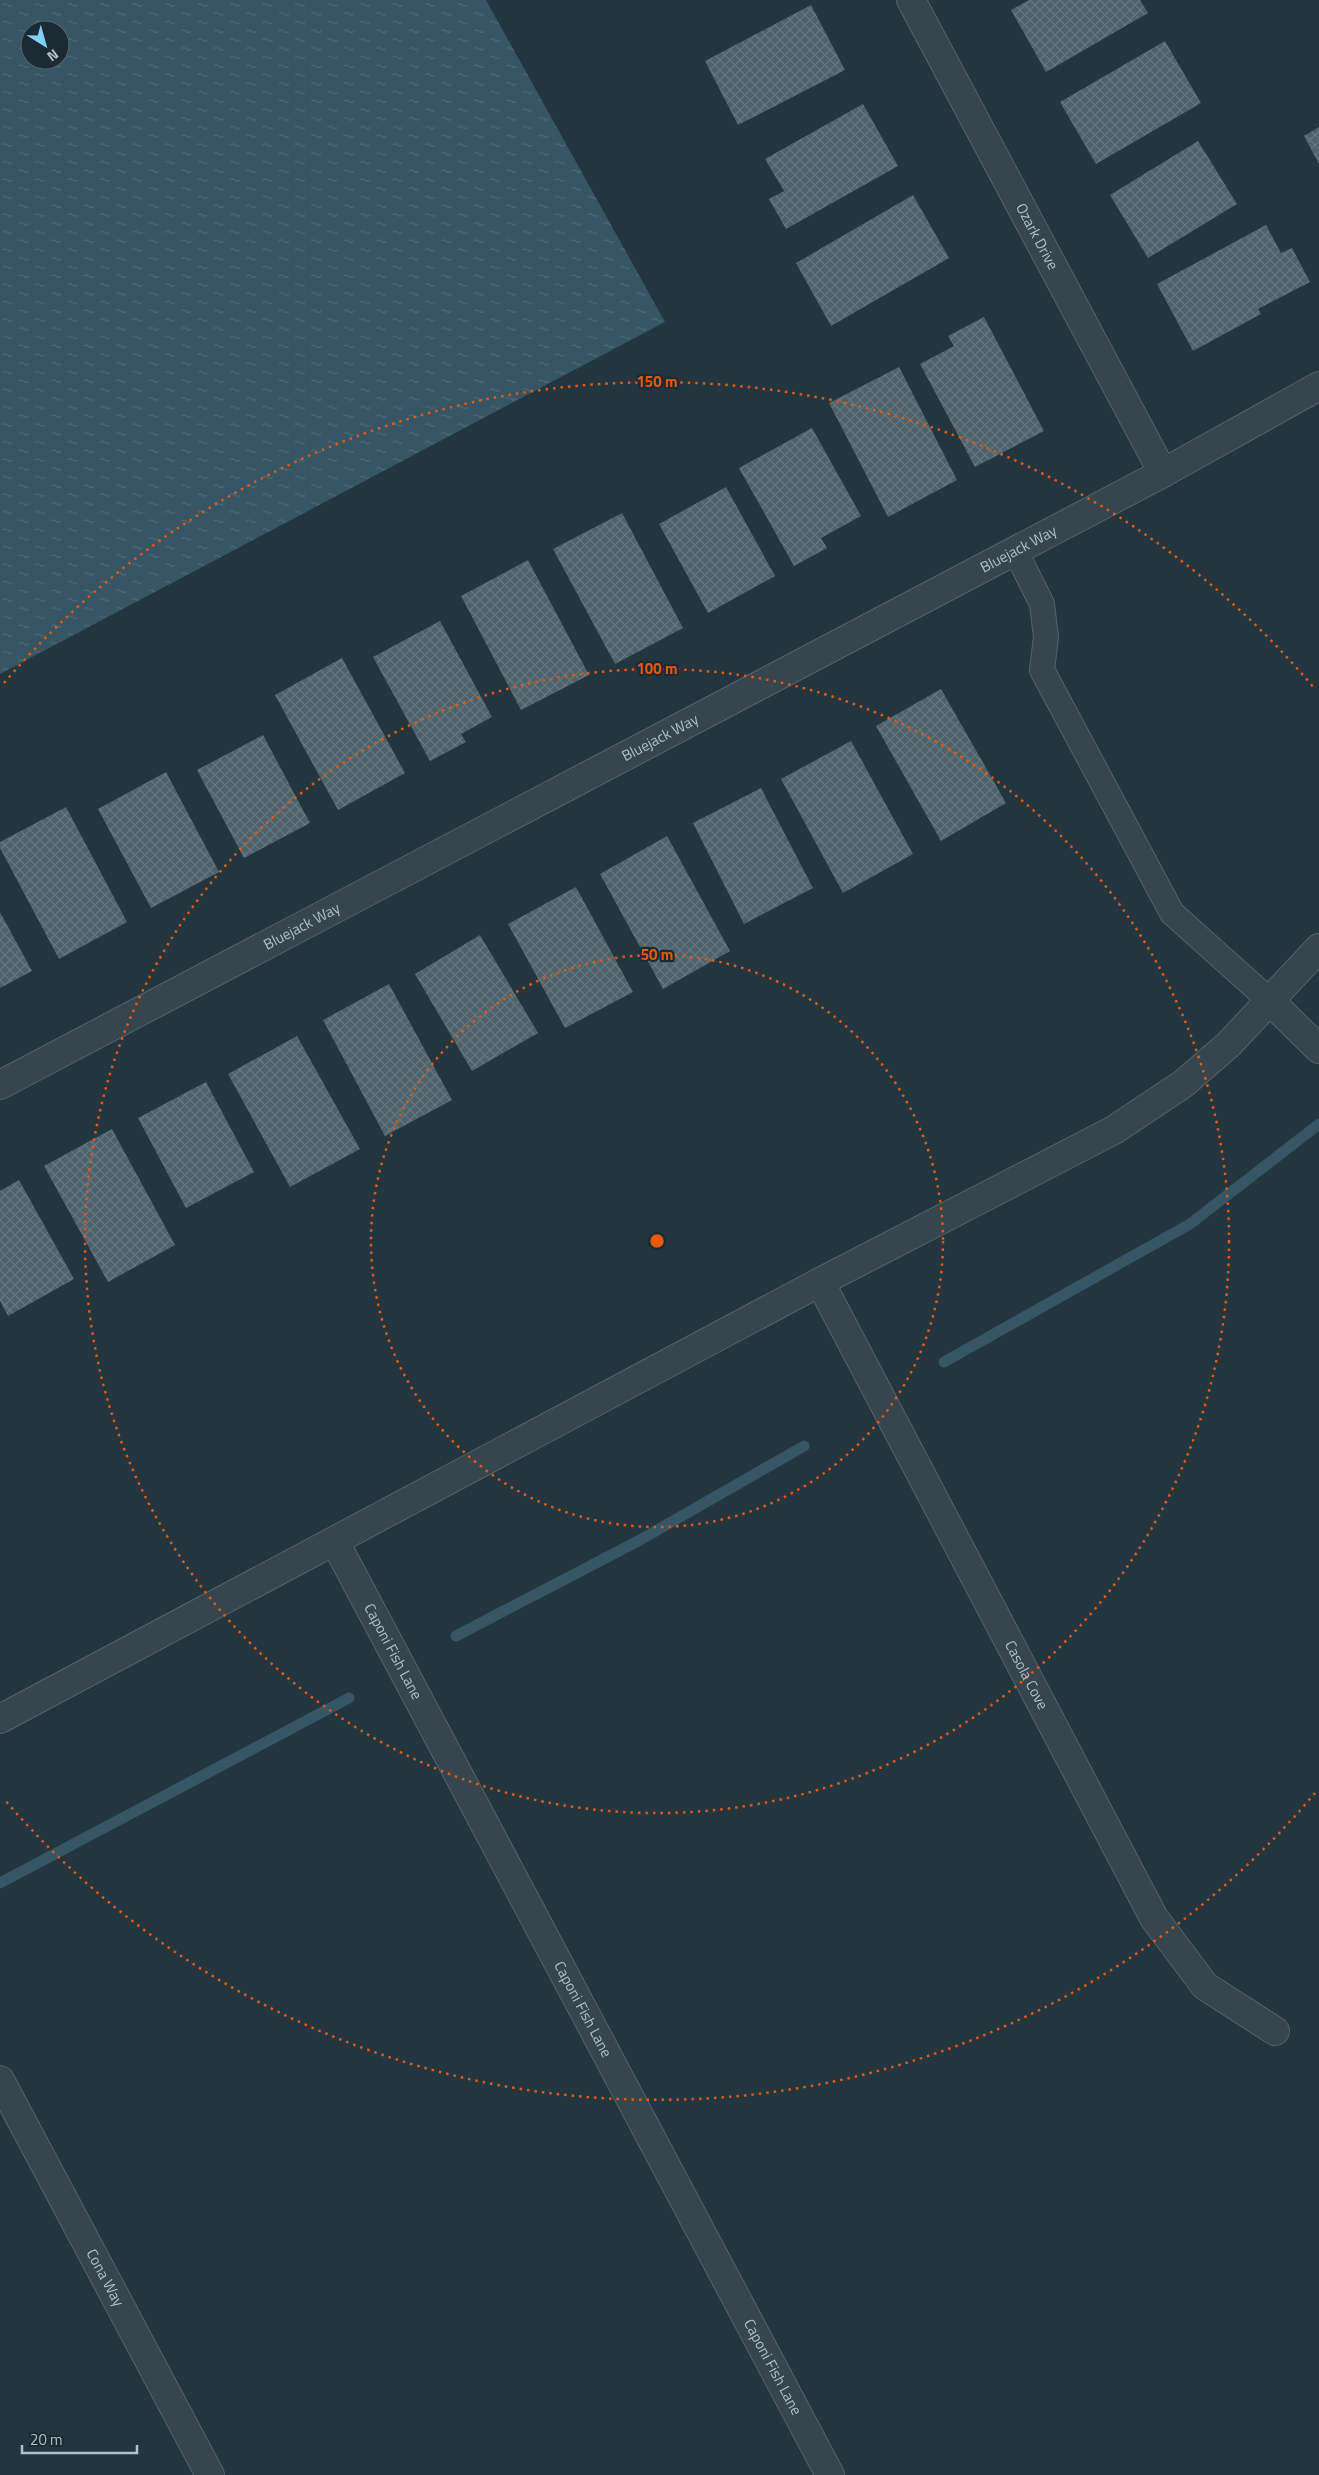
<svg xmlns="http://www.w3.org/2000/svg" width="1319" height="2475" font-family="'Titillium Web',sans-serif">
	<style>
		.water { fill: url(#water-ripples); fill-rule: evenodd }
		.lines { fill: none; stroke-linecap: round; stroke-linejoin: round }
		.stream { stroke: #365565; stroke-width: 11 }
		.building { fill: url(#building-cross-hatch) }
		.lane-casing { stroke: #55636c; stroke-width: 26 }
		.street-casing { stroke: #55636c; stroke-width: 30 }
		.lane { stroke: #37464e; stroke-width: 24 }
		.street { stroke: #37464e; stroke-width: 28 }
		.ring { fill: none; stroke: #e8590c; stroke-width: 2.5; stroke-dasharray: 2.5 5 }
		.labels { text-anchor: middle; stroke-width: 4.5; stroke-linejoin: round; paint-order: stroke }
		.street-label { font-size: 15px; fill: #b3c0c9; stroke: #1c2b33 }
		.centre { fill: #e8590c; stroke: #1c2b33; stroke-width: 2.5 }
		.ring-label { font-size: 15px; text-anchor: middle; font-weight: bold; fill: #e8590c; stroke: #1c2b33; stroke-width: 4.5; stroke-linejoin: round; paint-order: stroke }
	</style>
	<defs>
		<pattern id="water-ripples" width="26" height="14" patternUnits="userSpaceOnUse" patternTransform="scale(1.25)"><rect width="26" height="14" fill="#365565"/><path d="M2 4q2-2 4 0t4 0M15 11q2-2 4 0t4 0" fill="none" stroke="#516c7a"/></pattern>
		<pattern id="building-cross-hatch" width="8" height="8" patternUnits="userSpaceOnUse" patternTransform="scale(1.25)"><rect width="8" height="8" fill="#4e626b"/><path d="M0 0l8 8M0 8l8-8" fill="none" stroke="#65777f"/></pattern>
	</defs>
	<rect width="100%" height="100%" fill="#23353e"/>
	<path class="water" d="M0,0H486L665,322L0,674ZM30,30H60V60H30Z"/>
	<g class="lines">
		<path class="stream" d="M944,1362L1190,1224L1319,1124
			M456,1636L640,1540L804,1446
			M0,1883L349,1698"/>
	</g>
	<path class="building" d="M1029,0H1140L1148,13L1046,72L1011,10Z
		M811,5L845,70L738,125L705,61Z
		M1165,41L1201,103L1096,164L1060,102Z
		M863,104L898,166L786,229L769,199L784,191L765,159Z
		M1319,127V164L1304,136Z
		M1198,141L1237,204L1148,258L1110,195Z
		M913,195L949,258L831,326L796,263Z
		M1266,225L1281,253L1292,248L1310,282L1258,309L1261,314L1193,351L1157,284Z
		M984,317L1044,431L975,467L920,364L954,346L948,336Z
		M899,367L957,480L888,517L829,403Z
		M812,428L861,516L821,538L827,548L794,566L739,468Z
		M726,487L775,576L708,613L659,524Z
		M622,513L683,628L615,664L553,549Z
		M528,560L589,675L521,710L461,596Z
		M440,621L492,717L461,734L466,742L430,761L373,657Z
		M342,658L405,773L338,810L275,695Z
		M941,689L1006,803L941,841L876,726Z
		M263,735L310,823L244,858L197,770Z
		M851,741L913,854L843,893L781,779Z
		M166,772L219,872L151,908L98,809Z
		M761,788L813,888L744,924L693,823Z
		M66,807L127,922L59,959L0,848V842Z
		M667,836L730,951L663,989L600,874Z
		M576,887L633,992L565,1028L508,924Z
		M0,912L32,971L0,988Z
		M480,935L538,1033L472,1071L415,974Z
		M389,984L452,1100L385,1136L323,1020Z
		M297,1036L360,1149L290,1187L228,1074Z
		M206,1082L254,1172L186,1208L138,1118Z
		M112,1129L175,1245L108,1282L44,1166Z
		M19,1180L74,1279L8,1316L0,1301V1191Z"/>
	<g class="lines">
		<g class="lane-casing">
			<path id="lane" d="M1015,550L1042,604L1046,637L1042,670L1172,913L1269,1000"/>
		</g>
		<g class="street-casing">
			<g id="street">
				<path id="s1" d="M911,0L1163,473"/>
				<path d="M1269,1000L1319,1049"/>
				<path id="s2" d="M0,1085L1163,473L1319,386"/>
				<path id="s3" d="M820,1282L1154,1918L1205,1986L1275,2031"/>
				<path id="s4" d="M335,1542L830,2475"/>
				<path d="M0,1719L820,1282L1114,1130L1183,1084L1229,1044L1319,948"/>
				<path id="s5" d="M0,2080L210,2475"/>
			</g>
		</g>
		<use href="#lane" class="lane"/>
		<use href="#street" class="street"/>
	</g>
	<g class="ring">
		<circle cx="657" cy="1241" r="286"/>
		<circle cx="657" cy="1241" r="572"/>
		<path d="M1315 1793A859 859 0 0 1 4 1799M4 683A859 859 0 0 1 1315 689"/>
	</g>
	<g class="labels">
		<g class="street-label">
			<text dy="5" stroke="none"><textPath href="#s1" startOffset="268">Ozark Drive</textPath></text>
			<text dy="5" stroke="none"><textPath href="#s2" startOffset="1151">Bluejack Way</textPath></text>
			<text dy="5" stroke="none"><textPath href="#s2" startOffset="746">Bluejack Way</textPath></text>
			<text dy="5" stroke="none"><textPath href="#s2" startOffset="341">Bluejack Way</textPath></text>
			<text dy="5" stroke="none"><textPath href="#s4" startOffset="124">Caponi Fish Lane</textPath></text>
			<text dy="5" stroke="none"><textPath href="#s3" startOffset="444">Casola Cove</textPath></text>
			<text dy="5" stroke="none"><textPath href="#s4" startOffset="529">Caponi Fish Lane</textPath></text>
			<text dy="5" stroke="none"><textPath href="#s5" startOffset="224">Cona Way</textPath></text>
			<text dy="5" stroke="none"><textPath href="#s4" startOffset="934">Caponi Fish Lane</textPath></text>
		</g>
	</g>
	<circle cx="657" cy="1241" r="8" class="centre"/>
	<g class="ring-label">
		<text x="657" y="387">150 m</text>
		<text x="657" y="674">100 m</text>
		<text x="657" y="960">50 m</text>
	</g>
	<g transform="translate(45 45) rotate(143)"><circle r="24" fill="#1c2b33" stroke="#58676f"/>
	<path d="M0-4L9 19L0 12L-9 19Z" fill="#86cefa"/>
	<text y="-8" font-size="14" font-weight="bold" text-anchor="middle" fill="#b3c0c9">N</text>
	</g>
	<path d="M22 2445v8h115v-8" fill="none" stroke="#b3c0c9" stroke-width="2.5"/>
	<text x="30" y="2445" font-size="15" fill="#b3c0c9" stroke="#1c2b33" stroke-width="4" paint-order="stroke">20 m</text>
</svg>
